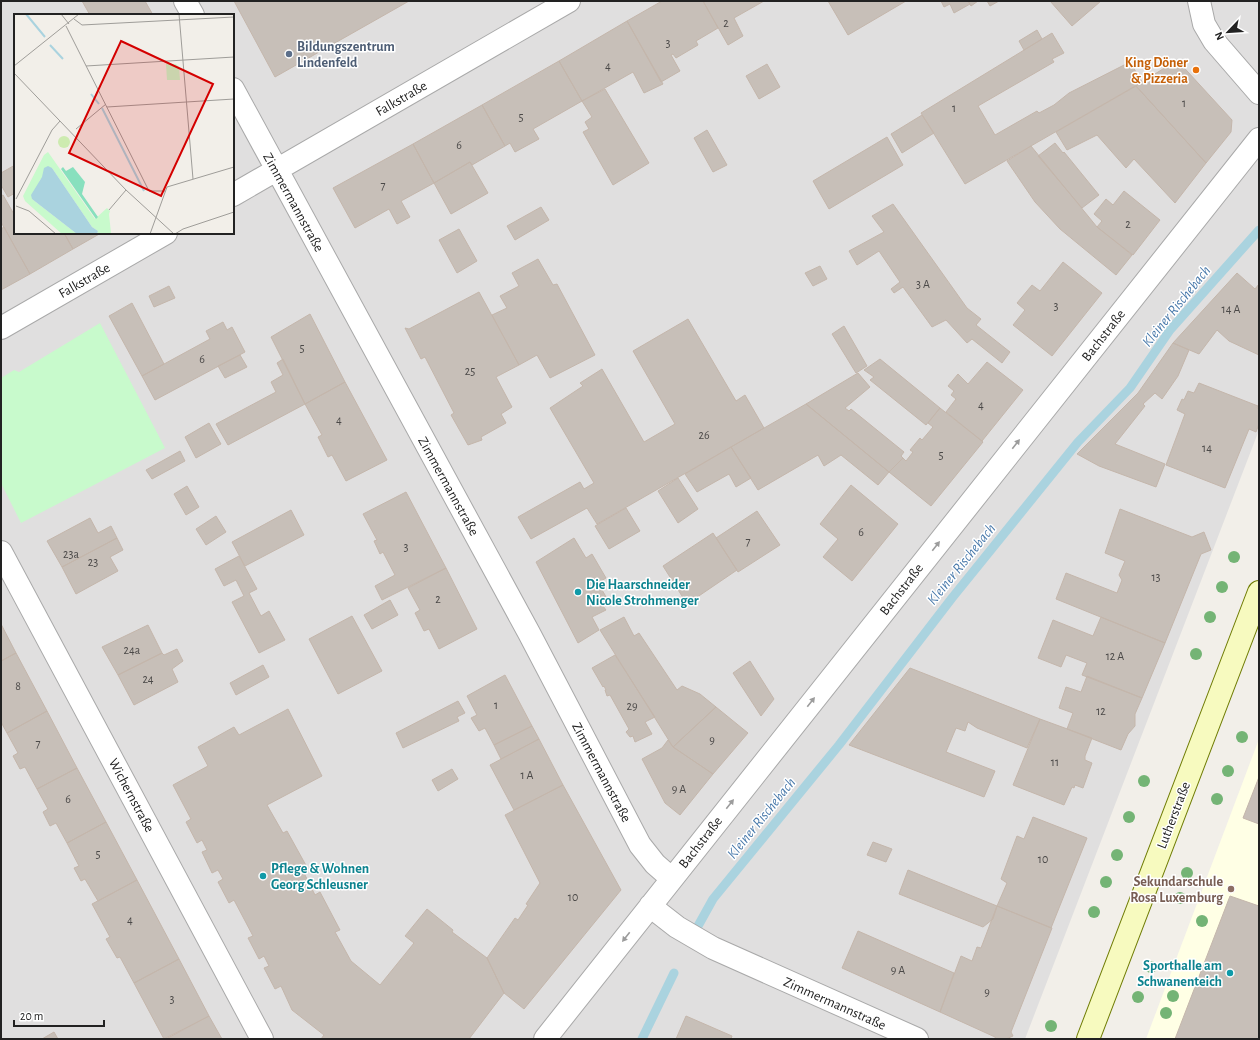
<svg xmlns="http://www.w3.org/2000/svg" width="1260" height="1040" font-family="'Alegreya Sans',sans-serif">
	<style>
		.residential { fill: #e0dfdf; fill-rule: evenodd }
		.education { fill: #ffffe5 }
		.park { fill: #c8facc }
		.lines { fill: none; stroke-linecap: round; stroke-linejoin: round }
		.stream { stroke: #aad3df; stroke-width: 9 }
		.building { fill: #c7bfb8; stroke: #c4b6ab }
		.street-casing { stroke: #a9a9a9; stroke-width: 24 }
		.secondary-casing { stroke: #707d05; stroke-width: 24 }
		.street { stroke: #fff; stroke-width: 22 }
		.secondary { stroke: #f7fabf; stroke-width: 22 }
		.tree { fill: #74b475 }
		.oneway { fill: #9c9c9c }
		.service-dot { fill: #5c6f8a; stroke: #fff; stroke-width: 1.5 }
		.food-dot { fill: #e8710a; stroke: #fff; stroke-width: 1.5 }
		.culture-dot { fill: #0f9aa8; stroke: #fff; stroke-width: 1.5 }
		.education-dot { fill: #8d6e63; stroke: #fff; stroke-width: 1.5 }
		.labels { text-anchor: middle; stroke-width: 3; stroke-linejoin: round; paint-order: stroke }
		.number-label { font-size: 12px; fill: #4b4948 }
		.service-label { font-size: 14px; font-weight: bold; fill: #4e5e75; stroke: #fff; text-anchor: start }
		.food-label { font-size: 14px; font-weight: bold; fill: #c56008; stroke: #fff; text-anchor: end }
		.street-label { font-size: 14px; fill: #222; stroke: #fff }
		.culture-label { font-size: 14px; font-weight: bold; fill: #0d838f; stroke: #fff; text-anchor: start }
		.education-label { font-size: 14px; font-weight: bold; fill: #785e54; stroke: #fff; text-anchor: end }
		.water-label { font-size: 15px; font-style: italic; fill: #4a7aab; stroke: #fff }
		.inset-river { fill: none; stroke: #aad3df; stroke-width: 2 }
		.inset-road { fill: none; stroke: #9f9d99; stroke-width: 1 }
		.view { fill: #d40000; fill-opacity: 0.15; stroke: #d40000; stroke-width: 2 }
		.inset-edge { fill: none; stroke: #222; stroke-width: 2 }
	</style>
	<rect width="100%" height="100%" fill="#f2efe9"/>
	<path class="residential" d="M1,1H1259V430L1025,1039H1ZM15,15H233V233H15Z"/>
	<path class="education" d="M1259,739V1039H1146Z"/>
	<path class="park" d="M100,323L165,448L21,523L1,483V378L14,370L19,372Z"/>
	<g class="lines">
		<path class="stream" d="M698,926L713,899L839,745L952,598L1078,442L1130,388L1170,330L1259,230
			M642,1039L674,973"/>
	</g>
	<path class="building" d="M82,1H145L153,15H90Z
		M234,1H409L275,77Z
		M662,1H703L718,28L696,41L698,45L676,58L673,54L671,55L680,71L661,82L627,21Z
		M703,1H764L734,18L743,36L728,45Z
		M828,1H906L848,35Z
		M941,1H968L970,4L954,13L950,4L944,7Z
		M968,1H978L971,6Z
		M987,1H999L990,6Z
		M1050,1H1101L1072,26Z
		M627,21L663,84L644,93L633,72L582,101L559,61Z
		M1037,30L1042,39L1024,50L1019,41Z
		M1052,33L1064,53L1052,59L1054,62L978,106L995,135L1037,111L1039,113L1054,105L1069,93L1130,62L1142,82L965,184L921,113Z
		M1177,60L1232,120L1231,132L1206,163L1136,86Z
		M559,61L582,101L533,129L539,139L515,152L510,143L505,146L482,105Z
		M767,64L780,87L759,99L746,76Z
		M1136,86L1206,163L1175,203L1134,159L1126,168L1097,135L1067,150L1056,132Z
		M605,89L649,163L613,185L583,132L589,129L585,122L592,117L582,101Z
		M482,105L505,146L472,165L470,162L434,183L413,144Z
		M922,115L934,133L902,153L891,134Z
		M707,130L727,165L713,172L694,138Z
		M887,137L903,165L829,209L813,181Z
		M1055,143L1063,153L1064,152L1099,195L1082,208L1038,156Z
		M413,144L434,183L401,201L410,217L397,224L389,209L355,228L333,188Z
		M1031,146L1097,227L1132,255L1116,275L1060,229L1035,202L1007,161Z
		M470,162L488,193L451,214L434,183Z
		M15,165V193L8,197L1,185V173Z
		M1124,191L1160,220L1133,255L1097,227L1102,221L1094,214L1106,199L1113,205Z
		M3,195L15,216V233H64L73,249L30,274L1,222V196Z
		M893,204L967,308L981,319L976,325L1010,352L1002,363L972,339L967,343L946,320L932,327L903,287L894,293L891,289L900,282L879,251L857,265L849,251L884,232L872,216Z
		M541,207L549,220L515,240L507,226Z
		M4,227L30,274L1,290V229Z
		M459,229L477,261L457,273L439,240Z
		M64,233H101L73,249Z
		M538,259L553,285L557,284L595,355L550,378L537,355L519,365L492,315L507,308L500,296L519,286L512,273Z
		M1063,262L1102,293L1052,356L1013,325L1025,310L1017,303L1032,285L1040,291Z
		M820,266L827,279L813,286L805,273Z
		M1237,273L1255,289L1259,284V355L1229,341L1217,330L1199,354L1173,343Z
		M169,286L175,298L154,307L149,296Z
		M479,292L519,365L496,377L512,407L501,414L506,423L481,437L482,440L468,445L451,415L454,413L425,357L421,359L405,328L409,329Z
		M132,303L164,364L142,376L109,316Z
		M310,314L345,382L305,404L271,337Z
		M688,319L736,401L745,395L764,428L597,524L587,508L531,539L518,517L580,482L584,489L594,483L550,408L583,386L580,383L602,369L644,442L675,424L633,351Z
		M223,322L227,330L232,327L245,352L155,400L142,376L210,339L206,331Z
		M844,326L867,366L856,373L832,334Z
		M1173,343L1189,350L1178,376L1162,399L1155,393L1143,404L1145,406L1115,444L1165,464L1156,487L1099,466L1077,454L1138,393Z
		M240,355L247,367L225,378L218,366Z
		M283,359L305,404L228,445L216,424L276,392L271,382L283,375L277,363Z
		M880,359L940,408L926,425L870,380L874,377L864,370Z
		M987,362L1023,390L982,441L946,412L956,399L951,395L954,391L948,386L958,374L968,384Z
		M858,373L870,387L845,408L849,411L851,409L904,452L901,456L903,458L889,472L806,404Z
		M345,382L387,460L346,481L332,455L328,457L318,437L322,435L305,404Z
		M1199,383L1258,406L1257,408L1259,409V424L1256,432L1249,429L1225,488L1166,465L1185,414L1177,410L1182,399L1184,400L1188,391L1194,393Z
		M806,404L889,472L878,485L841,455L824,466L818,455L758,490L731,447Z
		M940,408L983,442L931,506L889,472L903,458L906,461L913,452L910,450L920,438L922,440L933,427L928,423Z
		M209,423L221,444L196,458L185,437Z
		M731,447L751,478L736,487L729,474L697,492L685,474Z
		M180,451L185,461L152,479L146,470Z
		M678,478L698,509L678,523L658,491Z
		M851,485L898,524L852,581L823,557L838,539L820,524Z
		M187,486L199,507L186,515L174,494Z
		M406,492L446,568L382,600L375,586L395,575L383,552L380,554L374,541L377,540L363,514Z
		M626,508L640,531L609,549L595,526Z
		M1120,509L1192,537L1204,532L1211,550L1201,554L1165,643L1056,599L1066,573L1117,593L1122,580L1119,575L1125,561L1105,553Z
		M291,510L304,535L245,566L232,542Z
		M757,511L780,545L738,572L716,538Z
		M216,516L226,532L206,545L196,529Z
		M90,518L98,533L111,526L117,538L62,567L47,541Z
		M713,533L737,570L687,604L663,566Z
		M117,538L123,550L110,557L118,571L76,594L62,567Z
		M574,538L586,558L592,554L606,578L598,583L609,602L603,606L606,610L592,617L599,630L578,643L536,562Z
		M239,556L257,589L249,593L261,616L269,611L285,640L259,653L232,602L244,596L236,580L224,586L215,569Z
		M446,568L477,629L439,649L429,629L424,631L415,613L420,610L408,588Z
		M390,600L398,615L372,629L364,615Z
		M352,616L382,671L338,694L309,639Z
		M624,617L634,636L639,633L677,690L682,686L700,694L716,707L673,747L600,630Z
		M1101,617L1165,643L1142,698L1082,675L1087,663L1066,655L1061,667L1038,658L1053,620L1093,636Z
		M1,624L16,653L1,661Z
		M148,625L162,653L118,675L102,647Z
		M177,649L183,661L172,669L178,682L134,705L118,675L162,653L164,655Z
		M16,653L47,711L7,733L1,722V661Z
		M615,655L655,717L645,722L652,734L635,742L633,736L630,737L626,732L629,729L610,695L607,696L605,690H606L604,686L603,687L592,668Z
		M750,661L774,699L761,716L733,673Z
		M263,665L269,677L236,695L230,683Z
		M910,668L1040,719L1027,748L977,728L968,722L965,731L956,728L946,752L995,771L984,797L849,745Z
		M505,675L532,726L494,745L485,728L479,731L471,718L477,715L467,696Z
		M1087,676L1142,698L1135,714V726L1128,734L1121,750L1067,729L1073,713L1059,708L1066,687L1081,692Z
		M458,701L465,713L457,717L459,721L403,748L396,733Z
		M716,707L748,733L713,774L673,747Z
		M288,709L322,776L267,805L283,833L287,831L308,869L303,871L315,895L320,892L340,930L335,932L351,961L380,985L414,943L405,936L427,909L453,930L452,932L487,958L504,993L469,1039H321L324,1035L292,1010L281,986L275,989L264,968L269,966L264,956L259,959L248,938L253,936L234,900L229,903L218,882L223,879L218,870L212,873L202,852L207,850L202,840L197,843L186,822L191,819L173,785L208,766L198,747L234,727L239,735Z
		M47,711L77,768L37,789L25,767L20,769L13,756L18,753L7,733Z
		M1040,719L1092,738L1085,756V760L1092,763L1083,788L1075,785L1074,788L1072,787L1064,805L1013,785Z
		M532,726L539,739L501,759L494,745Z
		M539,739L563,785L514,810L490,765Z
		M668,740L673,747L713,774L680,815L665,803L642,759L662,748Z
		M77,768L106,822L67,843L56,823L50,826L43,812L48,809L37,789Z
		M452,769L458,779L438,791L432,780Z
		M1259,777V824L1243,818Z
		M563,785L621,890L524,1009L504,993L487,958L515,918L518,920L528,905L526,904L540,883L505,815Z
		M1033,817L1087,838L1051,928L997,906L1007,883L1001,879L1017,836L1024,839Z
		M106,822L137,880L98,901L85,879L81,881L74,868L79,866L67,843Z
		M873,842L892,849L886,862L867,855Z
		M908,870L997,906L993,919L983,927L899,894Z
		M137,880L179,959L134,983L120,957L117,958L106,939L110,937L92,904Z
		M1230,896L1259,906V1039H1175Z
		M997,906L1052,928L1011,1032L1013,1036L1006,1039H996L995,1037L940,1012L961,956L972,961L977,947L981,948Z
		M858,931L954,973L940,1012L842,968Z
		M179,959L209,1016L164,1039L134,983Z
		M209,1016L222,1039H166Z
		M686,1016L732,1036L731,1039H676Z
		M54,1032L58,1039H42Z"/>
	<g class="lines">
		<g class="street-casing">
			<path id="street" d="M185,1L193,15
				M1199,1L1204,24L1214,41L1259,93
				M233,89L529,633L640,845L655,864L671,878
				M233,195L569,1
				M1,328L166,233
				M1,552L262,1039
				M650,906L677,927L713,948L917,1039
				M545,1039L1259,139"/>
		</g>
		<g class="secondary-casing">
			<path id="secondary" d="M1088,1039L1259,592"/>
		</g>
		<use href="#street" class="street"/>
		<use href="#secondary" class="secondary"/>
	</g>
	<g class="tree">
		<circle cx="1234" cy="557" r="6"/>
		<circle cx="1222" cy="587" r="6"/>
		<circle cx="1210" cy="617" r="6"/>
		<circle cx="1196" cy="654" r="6"/>
		<circle cx="1242" cy="737" r="6"/>
		<circle cx="1228" cy="771" r="6"/>
		<circle cx="1144" cy="781" r="6"/>
		<circle cx="1217" cy="799" r="6"/>
		<circle cx="1129" cy="817" r="6"/>
		<circle cx="1117" cy="855" r="6"/>
		<circle cx="1187" cy="873" r="6"/>
		<circle cx="1106" cy="882" r="6"/>
		<circle cx="1180" cy="898" r="6"/>
		<circle cx="1094" cy="912" r="6"/>
		<circle cx="1202" cy="921" r="6"/>
		<circle cx="1151" cy="967" r="6"/>
		<circle cx="1173" cy="996" r="6"/>
		<circle cx="1138" cy="997" r="6"/>
		<circle cx="1166" cy="1013" r="6"/>
		<circle cx="1051" cy="1026" r="6"/>
	</g>
	<defs><path id="oneway-solid" d="M-6-.8H1V-3.2L6.5 0L1 3.2V.8H-6Z"/></defs>
	<g class="oneway">
		<use href="#oneway-solid" transform="translate(1016 444) rotate(-52)"/>
		<use href="#oneway-solid" transform="translate(936 546) rotate(-52)"/>
		<use href="#oneway-solid" transform="translate(811 702) rotate(-52)"/>
		<use href="#oneway-solid" transform="translate(730 804) rotate(-52)"/>
		<use href="#oneway-solid" transform="translate(626 937) rotate(128)"/>
	</g>
	<circle class="service-dot" cx="289" cy="54" r="4"/>
	<circle class="food-dot" cx="1196" cy="70" r="4"/>
	<g class="culture-dot">
		<circle cx="578" cy="592" r="4"/>
		<circle cx="263" cy="876" r="4"/>
		<circle cx="1230" cy="973" r="4"/>
	</g>
	<circle class="education-dot" cx="1231" cy="889" r="4"/>
	<g class="labels">
		<g class="number-label">
			<text x="726" y="27">2</text>
			<text x="668" y="47">3</text>
			<text x="608" y="70">4</text>
			<text x="1184" y="107">1</text>
			<text x="954" y="112">1</text>
			<text x="521" y="121">5</text>
			<text x="459" y="149">6</text>
			<text x="383" y="189">7</text>
			<text x="1128" y="228">2</text>
			<text x="923" y="288">3 A</text>
			<text x="1056" y="310">3</text>
			<text x="1231" y="313">14 A</text>
			<text x="302" y="352">5</text>
			<text x="202" y="363">6</text>
			<text x="470" y="375">25</text>
			<text x="981" y="409">4</text>
			<text x="339" y="424">4</text>
			<text x="704" y="439">26</text>
			<text x="1207" y="452">14</text>
			<text x="941" y="459">5</text>
			<text x="861" y="536">6</text>
			<text x="748" y="545">7</text>
			<text x="406" y="551">3</text>
			<text x="71" y="558">23a</text>
			<text x="93" y="566">23</text>
			<text x="1156" y="581">13</text>
			<text x="438" y="603">2</text>
			<text x="132" y="654">24a</text>
			<text x="1115" y="660">12 A</text>
			<text x="148" y="683">24</text>
			<text x="18" y="690">8</text>
			<text x="496" y="709">1</text>
			<text x="632" y="710">29</text>
			<text x="1101" y="715">12</text>
			<text x="712" y="744">9</text>
			<text x="38" y="747">7</text>
			<text x="1055" y="766">11</text>
			<text x="527" y="779">1 A</text>
			<text x="679" y="793">9 A</text>
			<text x="68" y="803">6</text>
			<text x="98" y="858">5</text>
			<text x="1043" y="863">10</text>
			<text x="573" y="901">10</text>
			<text x="130" y="924">4</text>
			<text x="898" y="974">9 A</text>
			<text x="987" y="996">9</text>
			<text x="172" y="1003">3</text>
		</g>
		<g class="service-label">
			<text x="297" y="51">Bildungszentrum<tspan x="297" dy="16">Lindenfeld</tspan></text>
		</g>
		<g class="food-label">
			<text x="1188" y="67">King Döner<tspan x="1188" dy="16">&amp; Pizzeria</tspan></text>
		</g>
		<g class="street-label">
			<text transform="translate(401 98) rotate(-30)" y="5">Falkstraße</text>
			<text transform="translate(294 202) rotate(61)" y="5">Zimmermannstraße</text>
			<text transform="translate(84 280) rotate(-30)" y="5">Falkstraße</text>
			<text transform="translate(1103 335) rotate(-52)" y="5">Bachstraße</text>
			<text transform="translate(449 486) rotate(61)" y="5">Zimmermannstraße</text>
			<text transform="translate(901 589) rotate(-52)" y="5">Bachstraße</text>
			<text transform="translate(602 772) rotate(62)" y="5">Zimmermannstraße</text>
			<text transform="translate(132 795) rotate(62)" y="5">Wichernstraße</text>
			<text transform="translate(1173 815) rotate(-69)" y="5">Lutherstraße</text>
			<text transform="translate(700 842) rotate(-52)" y="5">Bachstraße</text>
			<text transform="translate(835 1003) rotate(24)" y="5">Zimmermannstraße</text>
		</g>
		<g class="culture-label">
			<text x="586" y="589">Die Haarschneider<tspan x="586" dy="16">Nicole Strohmenger</tspan></text>
			<text x="271" y="873">Pflege &amp; Wohnen<tspan x="271" dy="16">Georg Schleusner</tspan></text>
			<text x="1222" y="970" text-anchor="end">Sporthalle am<tspan x="1222" dy="16">Schwanenteich</tspan></text>
		</g>
		<g class="education-label">
			<text x="1223" y="886">Sekundarschule<tspan x="1223" dy="16">Rosa Luxemburg</tspan></text>
		</g>
		<g class="water-label">
			<text transform="translate(1176 306) rotate(-51)" y="5">Kleiner Rischebach</text>
			<text transform="translate(961 564) rotate(-51)" y="5">Kleiner Rischebach</text>
			<text transform="translate(761 818) rotate(-51)" y="5">Kleiner Rischebach</text>
		</g>
	</g>
	<g transform="translate(14 14)">
		<rect width="220" height="220" fill="#f2efe9"/>
		<path d="M44 128a6 6 0 1 1 12 0a6 6 0 1 1-12 0Z" fill="#cdebb0"/>
		<path d="M152,50H162L165,53L166,66H153ZM34,138L81,205L93,194L96,197L95,200L97,219L125,220H83L84,217L78,213L38,154L26,166L18,185L63,220H48L11,187L9,182L30,141Z" fill="#c8facc"/>
		<path d="M49,153L52,157L59,153L71,168L68,180L84,203L82,205L47,155Z" fill="#88e0be"/>
		<path d="M34,152L38,154L78,213L84,217L83,220H63L18,185L17,181L28,163L30,154Z" fill="#aad3df"/>
		<path class="inset-river" d="M12,0L31,23M36,31L49,45M77,80L85,90M88,94L130,177"/>
		<path class="inset-road" d="M47,0L55,10M165,0L179,165M60,5L68,11L220,3M52,12L135,177H151M0,52L65,0M72,52L220,43M0,59L112,176L160,220M93,93L220,85M62,115L92,90M2,185L38,116L46,107M2,192L15,197L42,220M95,196L112,176M136,220L153,173L220,153M161,220L169,215L220,198"/>
		<path class="view" d="M107,27L199,70L147,182L55,139Z"/>
		<rect width="220" height="220" class="inset-edge"/>
	</g>
	<rect width="1260" height="1040" fill="none" stroke="#222222" stroke-width="4"/>
	<g transform="translate(1228 32) rotate(245)" stroke="#ffffff" stroke-width="3" paint-order="stroke">
	<path d="M0-3L7 15L0 10L-7 15Z" fill="#222222"/>
	<text y="-6" font-size="11" font-weight="bold" text-anchor="middle" fill="#222222">N</text>
	</g>
	<path d="M14 1020v6h90v-6" fill="none" stroke="#222222" stroke-width="2"/>
	<text x="20" y="1020" font-size="12" fill="#222222" stroke="#ffffff" stroke-width="3" paint-order="stroke">20 m</text>
</svg>
